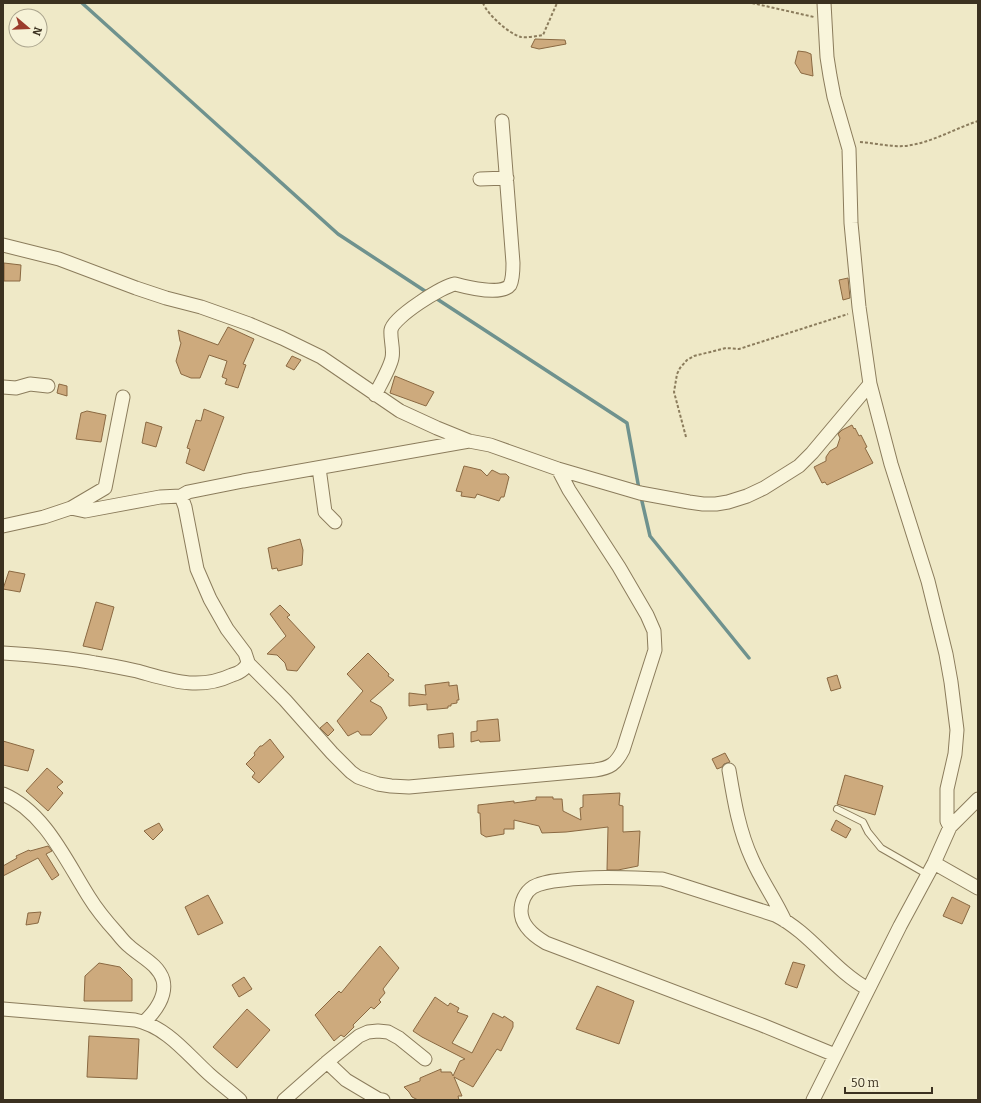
<svg xmlns="http://www.w3.org/2000/svg" width="981" height="1103" font-family="Bitter,serif">
	<style>
		.lines { fill: none; stroke-linecap: round; stroke-linejoin: round }
		.stream { stroke: #6f928e; stroke-width: 3.5 }
		.building { fill: #cdaa7d; stroke: #8a6942 }
		.service-casing { stroke: #8b7c5c; stroke-width: 8 }
		.minor-casing { stroke: #8b7c5c; stroke-width: 15 }
		.path { stroke: #8b7c5c; stroke-width: 2; stroke-dasharray: 3 2; stroke-linecap: butt }
		.service { stroke: #f9f5db; stroke-width: 6 }
		.minor { stroke: #f9f5db; stroke-width: 13 }
	</style>
	<rect width="100%" height="100%" fill="#efe9c7"/>
	<g class="lines">
		<path class="stream" d="M82,3L338,234L428,293
			M434,297L627,423L639,489
			M641,497L650,536L749,658"/>
	</g>
	<path class="building" d="M535,39L565,40L566,44L539,49L531,47Z
		M798,51L806,52L811,54L813,76L801,73L795,63Z
		M4,263L21,265L20,281H4Z
		M848,278L850,298L843,300L839,280Z
		M228,327L254,339L243,364L246,365L238,388L225,384L227,379L222,377L227,361L209,355L200,378H191L181,374L176,361L181,343L180,341L178,330L218,345Z
		M292,356L301,360L294,370L286,366Z
		M395,376L434,392L426,406L390,393Z
		M59,384L67,386V396L57,393Z
		M204,409L224,417L204,471L186,463L190,449L187,448L196,420L201,421Z
		M87,411L106,415L101,442L76,439L81,413Z
		M146,422L162,427L156,447L142,443Z
		M852,425L854,429L855,428L859,436L861,435L867,447L865,448L873,463L827,485L825,482L822,483L814,467L826,461V457L830,451L837,447L840,438L838,434L842,430Z
		M464,466L481,470L487,476L492,470L500,474H506L509,477L504,497H501L499,501L477,494L475,498L461,496L462,492L456,491Z
		M300,539L303,550L302,565L278,571L277,568L272,569L268,548Z
		M9,571L25,574L20,592L3,589Z
		M96,602L114,607L102,650L83,646Z
		M280,605L290,615L287,617L315,647L297,671L287,670L285,663L277,655L267,654L286,636L270,614Z
		M368,653L389,674L388,676L394,680L370,701L381,707L387,718L371,735H361L358,731L348,736L337,721L363,691L347,674Z
		M837,675L841,688L831,691L827,678Z
		M449,682V686L457,685L459,700H457V703L451,704V706H448V708L427,710V704L409,706V693L426,695L425,685Z
		M498,719L500,741L480,742L479,740L471,742V732L477,731V721Z
		M327,722L334,730L328,736L320,728Z
		M453,733L454,747L439,748L438,735Z
		M270,739L284,757L259,783L252,777L255,773L246,764L255,755L254,753L260,746H262Z
		M3,741L34,750L28,771L3,765Z
		M725,753L730,762L724,764L722,767L717,769L712,759Z
		M47,768L63,782L57,787L63,793L48,811L26,791Z
		M845,775L883,786L875,815L837,804Z
		M620,793L619,805L623,806V832L640,831L638,866L618,870H607L608,827L566,832L542,833L539,826L514,820V829H504V834L486,837L481,834L480,813H478V805L514,801V803L536,800V797H553V799H562L563,811L581,820L580,808L583,807V795Z
		M836,820L851,829L846,838L831,830Z
		M159,823L163,830L153,840L144,831Z
		M48,846L52,851L46,854L59,875L52,880L38,858L3,876V866L17,858L16,856L29,850L30,851Z
		M208,895L223,923L198,935L185,907Z
		M952,897L970,906L962,924L943,916Z
		M41,912L38,923L26,925L28,913Z
		M380,946L399,968L383,989L385,993L379,1000L381,1002L374,1009L371,1007L353,1025L354,1027L344,1037L341,1035L334,1041L315,1015L339,991L341,993Z
		M793,962L805,965L797,988L785,984Z
		M99,963L120,967L132,979V1001H84L85,976Z
		M244,977L252,989L239,997L232,985Z
		M597,986L634,1001L619,1044L576,1029Z
		M435,997L448,1006L450,1003L459,1008L457,1012L468,1016L452,1043L472,1053L493,1013L503,1018L504,1016L513,1022V1027L501,1051L497,1049L473,1087L454,1077L462,1096H458L459,1100H418L412,1097L409,1092L404,1087L420,1081V1078L441,1069V1072H451L453,1076L460,1061L465,1059L422,1037L413,1031Z
		M247,1009L270,1030L237,1068L213,1047Z
		M89,1036L139,1039L137,1079L87,1077Z"/>
	<g class="lines">
		<g class="service-casing">
			<path id="service" d="M837,809L863,822L868,832L881,848L928,875"/>
		</g>
		<g class="minor-casing">
			<path id="minor" d="M480,179L507,178
				M3,245L59,259L136,288L166,298L201,307L249,324L282,338L321,357L400,411L437,428L469,441
				M3,387L16,388L30,384L48,386
				M375,395C380,385 390,368 392,358C394,349 390,339 391,330C393,317 443,286 455,284C466,287 502,296 510,285C513,279 513,270 513,263L502,121
				M319,468L325,512L335,522
				M71,508L105,488L123,397
				M3,526L44,517L71,508L85,511L160,497L181,496
				M3,653C34,655 64,657 95,663C108,665 123,668 137,671C170,680 198,691 232,675C239,673 246,669 248,662L245,653L227,629L210,599L197,569L185,507L181,496L188,492L243,481L469,441L490,445L558,469L640,493L689,502L703,504H716L728,502L747,496L764,488L799,466L812,453L870,384
				M248,663L285,700L332,753L351,772L358,777L378,784L391,786L409,787L595,770C610,768 616,764 623,750L655,650L654,631L647,615L619,567L569,490L558,469
				M729,770C734,800 739,831 752,859C761,880 775,899 785,921
				M3,794C45,812 66,861 89,897C97,910 107,922 117,933C121,938 125,943 129,946C141,957 158,964 163,980C167,996 155,1012 144,1022
				M950,827L978,799
				M934,863L978,888
				M3,1009L135,1020C167,1027 186,1053 209,1074C219,1083 230,1091 240,1100
				M835,1055L762,1025L546,943C534,936 521,926 521,911C521,902 525,892 533,887C542,882 553,881 563,880C596,876 629,878 662,879L672,882L775,915C811,933 833,970 868,989
				M327,1062L346,1080L378,1099L383,1100
				M284,1100L327,1062L359,1036L368,1032L378,1031L388,1032L399,1038L425,1059
				M813,1100L900,926L934,863L950,827L947,821V789L955,754L957,730L951,682L946,654L928,581L891,464L870,384L859,307L851,223L849,149L834,97L830,76L827,57L824,3"/>
		</g>
		<path class="path" d="M483,3C487,14 509,34 521,37C527,38 537,36 543,35L557,3
			M752,3L814,17
			M860,142C875,143 890,147 905,146C931,143 954,129 978,121
			M686,437L674,392L677,374L680,368L687,360L694,356L726,348L739,349L848,314"/>
		<use href="#service" class="service"/>
		<use href="#minor" class="minor"/>
	</g>
	<rect width="981" height="1103" fill="none" stroke="#3b3120" stroke-width="8"/>
	<g transform="translate(28 28) rotate(109)"><circle r="19" fill="#f6f2d7" stroke="#aba58e"/>
	<path d="M0-3L7 15L0 10L-7 15Z" fill="#9b3b2c"/>
	<text y="-6" font-size="11" font-weight="bold" text-anchor="middle" fill="#3b3120">N</text>
	</g>
	<path d="M845 1087v6h87v-6" fill="none" stroke="#3b3120" stroke-width="2"/>
	<text x="851" y="1087" font-size="12" fill="#3b3120" stroke="#f6f2d7" stroke-width="3" paint-order="stroke">50 m</text>
</svg>
